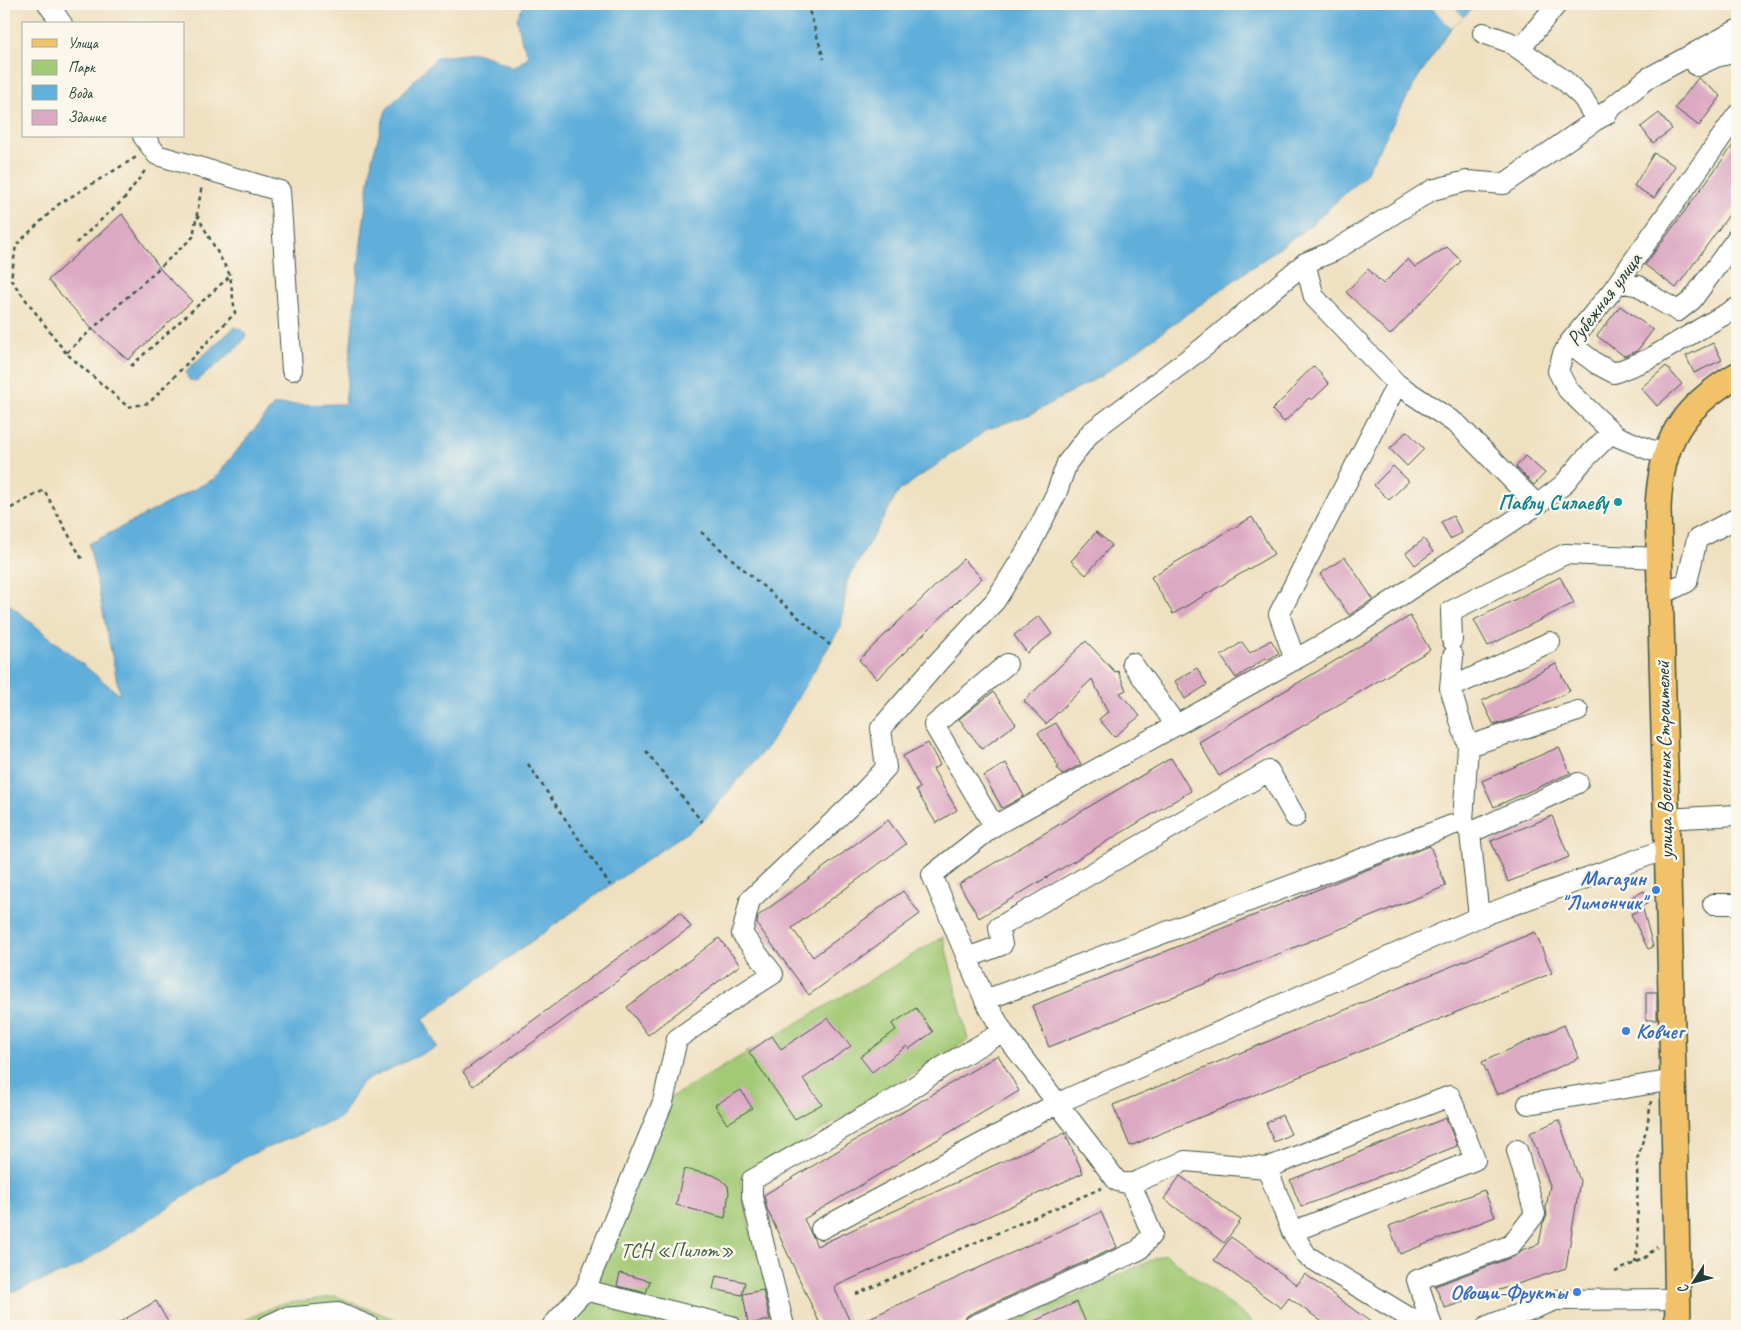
<svg xmlns="http://www.w3.org/2000/svg" width="1741" height="1330" font-family="Caveat,sans-serif">
	<style>
		.green { fill: #a2c974; stroke: #608354 }
		.water { fill: #61afdb; stroke: #407688 }
		.pier { fill: #efe0c0 }
		.building { fill: #dca9c3 }
		.lines { fill: none; stroke-linecap: round; stroke-linejoin: round }
		.minor-casing { stroke: #3e5549; stroke-width: 22 }
		.major-casing { stroke: #3e5549; stroke-width: 28 }
		.path { stroke: #3e5549; stroke-width: 2.5; stroke-dasharray: 4 4; stroke-linecap: butt }
		.minor { stroke: #fff; stroke-width: 20 }
		.major { stroke: #f2c26a; stroke-width: 25 }
		.culture-dot { fill: #0f9aa8; stroke: #fbf7ec; stroke-width: 2 }
		.shop-dot { fill: #3f7fe0; stroke: #fbf7ec; stroke-width: 2 }
		.labels { text-anchor: middle; stroke-width: 5; stroke-linejoin: round; paint-order: stroke }
		.street-label { font-size: 21px; fill: #1f3d34; stroke: #fbf7ec }
		.culture-label { font-size: 21px; font-weight: bold; fill: #0d838f; stroke: #fbf7ec; text-anchor: end }
		.shop-label { font-size: 21px; font-weight: bold; fill: #366cbe; stroke: #fbf7ec; text-anchor: end }
		.park-label { font-size: 21px; fill: #406044; stroke: #fbf7ec }
	</style>
	<rect width="100%" height="100%" fill="#fbf7ec"/>
	<filter id="ink" filterUnits="userSpaceOnUse"><feTurbulence type="fractalNoise" baseFrequency=".02" numOctaves="2"/><feDisplacementMap in="SourceGraphic" scale="10" xChannelSelector="R" yChannelSelector="G"/><feConvolveMatrix kernelMatrix="1 2 1 2 8 2 1 2 1" color-interpolation-filters="sRGB"/></filter>
	<filter id="wash" filterUnits="userSpaceOnUse"><feTurbulence type="fractalNoise" baseFrequency=".0096" numOctaves="4" result="noise"/><feDisplacementMap in="SourceGraphic" scale="20" xChannelSelector="R" yChannelSelector="G"/><feGaussianBlur stdDeviation="1.12" result="paint"/><feColorMatrix in="noise" values="0 0 0 0 0 0 0 0 0 0 0 0 0 0 0 0 0 1.4 0 .05"/><feComposite in="paint" operator="in"/></filter>
	<g filter="url(#wash)">
		<rect width="100%" height="100%" fill="#efe0c0"/>
		<path class="green" d="M943,937L968,1040L740,1180L753,1243L787,1326H562L663,1102Z
			M1165,1254L1258,1326H1007Z
			M336,1296L411,1326H233L277,1305Z"/>
		<path class="water" d="M525,4H1477L1451,28L1417,79L1365,175L1311,225L1101,376L1031,414L988,429L899,491L847,581L841,626L771,742L702,822L610,885L423,1019L437,1047L362,1082L340,1118L247,1156L73,1269L4,1295V600L120,695L89,544L214,479L274,405L345,404L361,243L372,159L386,110L437,57L475,53L489,57L514,68L529,56L522,42L517,18Z
			M235,327L242,330L247,336L239,346L197,381L189,380L186,373L189,368Z"/>
		<path class="pier" d="M1429,4H1452L1463,17L1451,28Z"/>
		<g id="blocks">
			<path class="building" d="M1698,78L1721,96L1699,126L1675,108Z
				M1659,113L1672,129L1653,143L1641,127Z
				M1737,140V204L1676,288L1645,265Z
				M1654,153L1675,166L1654,198L1634,186Z
				M122,214L162,271L192,301L128,360L91,328L48,280Z
				M1447,247L1461,261L1390,335L1346,292L1368,269L1383,284L1408,259L1415,267Z
				M1620,306L1653,330L1637,351L1624,356L1597,336Z
				M1713,343L1722,360L1694,373L1686,356Z
				M1314,366L1329,384L1312,400L1309,398L1284,422L1272,410L1297,385L1296,383Z
				M1666,366L1682,384L1657,406L1641,388Z
				M1407,431L1424,449L1407,466L1390,449Z
				M1525,456L1545,473L1534,485L1516,467Z
				M1393,466L1409,481L1389,500L1374,485Z
				M1453,516L1462,533L1450,539L1441,522Z
				M1252,517L1274,554L1173,614L1151,577Z
				M1096,532L1112,545L1086,575L1071,561Z
				M1424,539L1433,552L1415,565L1406,553Z
				M1345,557L1373,599L1349,615L1320,574Z
				M963,559L982,578L877,679L859,660Z
				M1560,577L1574,603L1488,646L1474,620Z
				M1039,616L1052,634L1027,653L1014,635Z
				M1410,616L1430,650L1219,776L1199,742Z
				M1271,640L1279,653L1267,660L1266,658L1236,678L1221,656L1242,642L1250,653Z
				M1086,641L1115,672L1118,671L1126,690L1120,693L1140,716L1114,737L1099,719L1108,712L1092,679L1046,724L1024,701Z
				M1556,664L1570,691L1513,719L1494,725L1482,701Z
				M1197,668L1207,685L1185,699L1175,681Z
				M993,692L1016,724L982,749L959,719Z
				M1056,723L1081,764L1062,775L1057,768L1059,767L1038,733Z
				M928,743L940,765L933,769L957,810L936,823L916,790L920,788L903,756Z
				M1559,747L1570,773L1494,807L1482,781Z
				M1171,758L1191,791L979,918L959,884Z
				M1006,763L1024,796L1002,808L984,776Z
				M1552,816L1569,857L1508,882L1491,841Z
				M888,820L906,844L792,928L813,957L903,891L920,914L809,995L757,924L758,916Z
				M1430,846L1446,886L1049,1047L1032,1006L1358,873Z
				M1644,891L1649,902L1637,908L1632,897Z
				M1643,909L1653,947L1648,949L1631,914Z
				M680,912L691,927L473,1086L463,1072Z
				M1535,932L1552,973L1130,1146L1113,1105Z
				M719,938L740,965L648,1035L627,1007Z
				M1646,992H1657V1020H1646Z
				M916,1008L933,1032L909,1049L907,1046L872,1072L860,1057L896,1030L892,1024Z
				M828,1018L851,1046L803,1079L822,1104L795,1119L749,1052L772,1036L781,1049Z
				M1564,1025L1579,1058L1497,1095L1482,1062Z
				M998,1055L1019,1091L804,1219L817,1246L1065,1133L1083,1173L834,1287L852,1326L1101,1212L1117,1247L968,1315L962,1322L952,1326H821L767,1209L764,1195Z
				M741,1090L752,1108L727,1124L715,1105Z
				M1282,1115L1291,1134L1274,1142L1266,1123Z
				M1446,1118L1457,1146L1301,1207L1290,1180Z
				M1559,1120L1580,1181L1566,1268L1445,1308L1435,1286L1515,1256L1522,1250L1539,1244L1543,1223L1547,1216L1546,1208L1550,1185L1530,1133Z
				M684,1169L713,1175L721,1179L728,1186L729,1193L725,1218L676,1205Z
				M1180,1176L1241,1220L1224,1243L1164,1199Z
				M1484,1190L1495,1217L1400,1254L1389,1226Z
				M1231,1237L1297,1285L1305,1274L1376,1326H1328L1289,1298L1281,1308L1214,1260Z
				M620,1273L650,1281L646,1293L617,1286Z
				M716,1276L745,1282L742,1295L713,1289Z
				M763,1290L770,1320L748,1324L743,1294Z
				M156,1301L168,1322L160,1326H113Z
				M1077,1302L1086,1323L1078,1326H1023Z"/>
		</g>
	</g>
	<g filter="url(#ink)">
		<use href="#blocks" fill-opacity="0" stroke="#3e5549" stroke-width="1"/>
		<g class="lines">
			<g class="minor-casing">
				<path id="minor" d="M48,4L62,24
					M1483,33L1509,42L1564,80L1583,98L1596,120L1607,114
					M1520,49L1557,4
					M1697,66L1716,57L1737,52
					M143,136L157,155L280,191L292,370
					M1305,263L1314,297L1397,384
					M1619,282L1639,286L1657,299L1678,311L1692,300L1737,238
					M1569,343L1597,364L1614,373L1649,359L1715,320L1737,308
					M1666,452L1650,450L1616,436L1568,390L1558,371L1563,354L1569,343L1612,291L1737,115
					M1660,595L1687,582L1697,539L1737,518
					M1452,640L1451,611L1565,554L1659,558
					M1453,656L1450,688L1468,746L1463,821L1470,833L1479,917L1666,849
					M1295,660L1279,614L1397,384L1458,425L1537,505
					M1132,663L1176,725
					M1450,688L1550,642
					M1468,746L1578,711
					M1665,819L1737,815
					M994,826L934,725L1007,664
					M1470,833L1578,783
					M1713,904H1737
					M967,958L1002,945L999,927L1269,771L1295,817
					M985,1000L1463,821
					M1528,1104L1674,1080
					M1131,1184L1185,1161L1267,1168
					M821,1229L1058,1103L1479,917
					M1292,1232L1475,1160L1450,1096L1267,1168L1292,1232L1307,1256L1423,1326
					M585,1290L731,1326
					M267,1326L284,1318L338,1313L369,1326
					M552,1326L585,1290L663,1102L677,1039L732,1000L773,974L742,934L750,900L851,805L886,768L881,728L939,661L995,601L1029,547L1056,494L1067,463L1091,432L1204,347L1305,263L1334,251L1432,190L1467,181L1504,184L1596,120L1648,78L1737,30
					M784,1326L752,1197V1180L902,1095L944,1066L1003,1032
					M973,1326L1139,1250L1152,1234L1131,1184L1117,1181L1003,1032L985,1000L932,875L994,826L1350,629L1537,505L1563,485L1582,462L1612,432
					M1432,1326L1417,1280L1511,1245L1535,1214L1517,1150
					M1487,1326L1556,1300L1678,1299"/>
			</g>
			<g class="major-casing">
				<path id="major" d="M1678,1326C1674,1053 1665,780 1658,508C1661,441 1680,409 1737,375"/>
			</g>
			<path class="path" d="M807,4L824,59
				M197,215L230,275L235,313L149,403L128,407L66,353L193,237L202,185
				M76,243L124,199L147,168
				M66,353L11,280L16,245L59,204L138,156
				M131,366L230,276
				M4,512L44,490L83,561
				M701,532L830,645
				M646,751L702,822
				M528,764L610,885
				M1635,1263L1638,1247L1637,1160L1647,1127L1651,1101
				M1615,1272L1643,1259L1657,1247
				M856,1294L1102,1188"/>
			<use href="#minor" class="minor"/>
			<use href="#major" class="major"/>
		</g>
	</g>
	<circle class="culture-dot" cx="1618" cy="502" r="5"/>
	<g class="shop-dot">
		<circle cx="1656" cy="890" r="5"/>
		<circle cx="1626" cy="1031" r="5"/>
		<circle cx="1577" cy="1292" r="5"/>
	</g>
	<g class="labels">
		<g class="street-label">
			<text transform="translate(1604 299) rotate(-53)" y="7">Рубежная улица</text>
			<text transform="translate(1664 760) rotate(-91)" y="7">улица Военных Строителей</text>
		</g>
		<g class="culture-label">
			<text x="1608" y="509">Павлу Силаеву</text>
		</g>
		<g class="shop-label">
			<text x="1646" y="885">Магазин<tspan x="1646" dy="24">"Лимончик"</tspan></text>
			<text x="1636" y="1038" text-anchor="start">Ковчег</text>
			<text x="1567" y="1299">Овощи-Фрукты</text>
		</g>
		<g class="park-label">
			<text x="677" y="1257">ТСН «Пилот»</text>
		</g>
	</g>
	<rect width="1741" height="1330" fill="none" stroke="#fbf7ec" stroke-width="20"/>
	<rect x="22" y="22" width="162" height="115" fill="#fbf7ec" stroke="#a3ada2"/>
	<rect x="32" y="39" width="25" height="8" fill="#f2c26a" stroke="#a3ada2"/>
	<text x="68" y="48" font-size="15" fill="#1f3d34">Улица</text>
	<rect x="32" y="60" width="25" height="15" fill="#a2c974" stroke="#a3ada2"/>
	<text x="68" y="72" font-size="15" fill="#1f3d34">Парк</text>
	<rect x="32" y="85" width="25" height="15" fill="#61afdb" stroke="#a3ada2"/>
	<text x="68" y="98" font-size="15" fill="#1f3d34">Вода</text>
	<rect x="32" y="110" width="25" height="15" fill="#dca9c3" stroke="#a3ada2"/>
	<text x="68" y="122" font-size="15" fill="#1f3d34">Здание</text>
	<g transform="translate(1694 1282) rotate(234)" stroke="#fbf7ec" stroke-width="4" paint-order="stroke">
	<path d="M0-4L9 19L0 12L-9 19Z" fill="#1f3d34"/>
	<text y="-8" font-size="14" font-weight="bold" text-anchor="middle" fill="#1f3d34">С</text>
	</g>
</svg>
